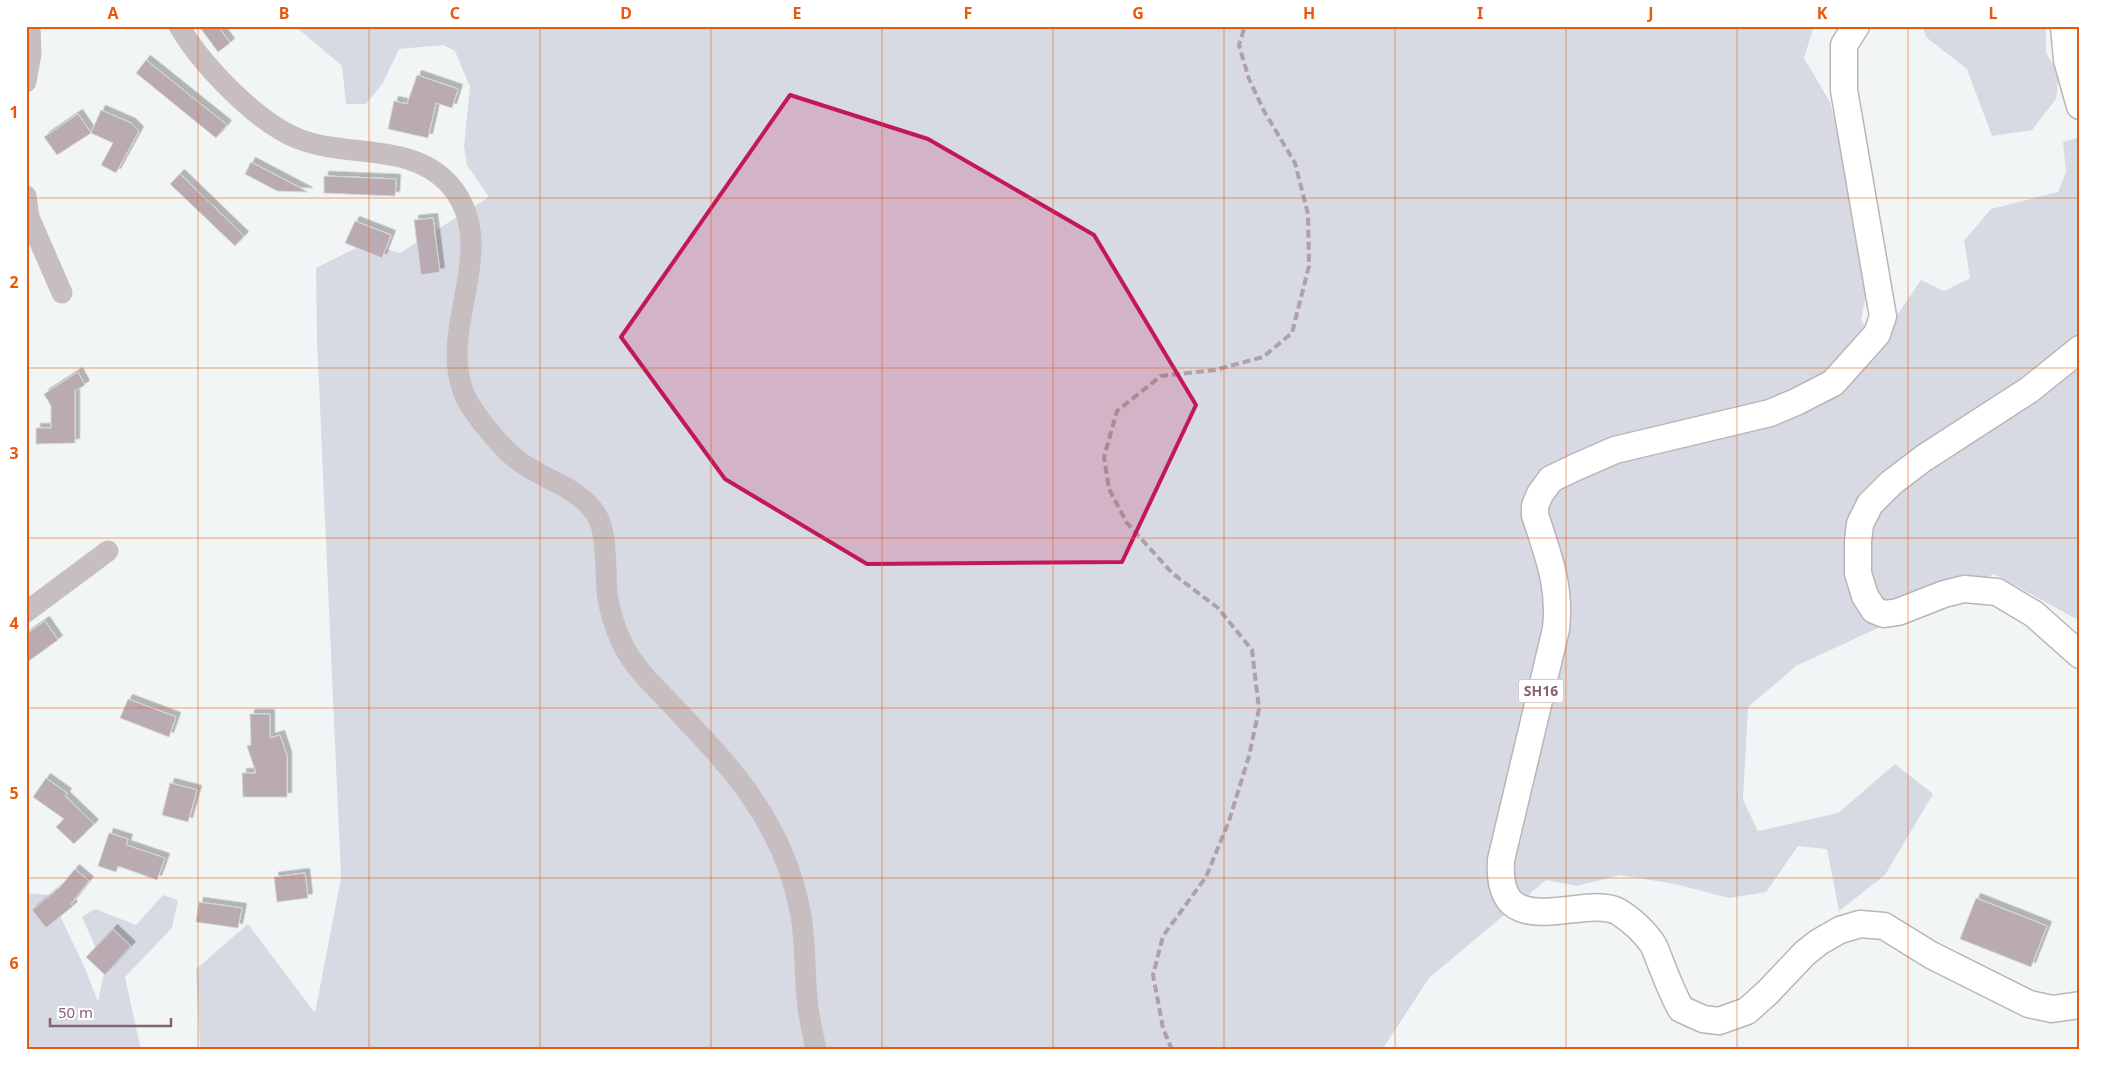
<svg xmlns="http://www.w3.org/2000/svg" width="2106" height="1076" font-family="'Noto Sans',sans-serif">
	<style>
		.green { fill: #d7dae2 }
		.building { fill: #baabb2; stroke: #d5d7d7; filter: url(#shadow) }
		.lines { fill: none; stroke-linecap: round; stroke-linejoin: round }
		.major-casing { stroke: #bdb3b8; stroke-width: 29 }
		.minor { stroke: #c7bec2; stroke-width: 21 }
		.major { stroke: #fff; stroke-width: 26 }
		.rail { stroke: #aea1a7; stroke-width: 4; stroke-dasharray: 8 4; stroke-linecap: butt }
		.marked { fill: #c2185b; fill-opacity: 0.2; stroke: #c2185b; stroke-width: 4; stroke-linejoin: round }
		.grid { fill: none; stroke: #e8590c; stroke-width: 1; stroke-opacity: 0.55 }
		.labels { text-anchor: middle; stroke-width: 5; stroke-linejoin: round; paint-order: stroke }
		.shield { fill: #fff; stroke: #aa919c; stroke-width: 1 }
		.shield-label { font-size: 14px; font-weight: bold; fill: #866272 }
		.neatline { fill: none; stroke: #e8590c; stroke-width: 2 }
		.grid-label { font-size: 16px; text-anchor: middle; font-weight: bold; fill: #e8590c }
	</style>
	<defs>
		<filter id="shadow"><feDropShadow dx="4.5" dy="-4.5" stdDeviation="0" flood-color="#0004"/></filter>
	</defs>
	<rect width="100%" height="100%" fill="#f2f5f6"/>
	<path class="green" d="M295,26H1814L1804,58L1830,102L1860,221L1867,290L1861,320L1878,343L1921,280L1944,291L1970,278L1964,241L1991,209L2058,192L2066,172L2063,142L2080,137V621L1994,574L1796,666L1748,707L1743,800L1758,831L1838,813L1895,764L1933,794L1885,875L1839,911L1827,849L1798,846L1766,892L1729,898L1675,884L1620,875L1577,886L1546,880L1429,978L1382,1050H200L196,969L248,924L315,1013L341,878L317,340L316,268L366,243L400,253L489,197L467,165L464,146L470,87L455,51L443,45L399,49L383,83L366,104H346L342,66Z
		M1923,26H2046V53L2059,74L2056,99L2032,130L1992,136L1967,69L1926,37Z
		M26,893L50,895L85,968L98,1002L105,968L82,917L95,909L136,925L163,895L178,900L172,928L125,977L141,1050H26Z"/>
	<path class="building" d="M199,26H218L230,43L218,52Z
		M146,60L227,125L216,138L136,73Z
		M417,75L458,89L452,108L436,103L428,138L388,129L394,101L407,104Z
		M101,110L131,123L139,131L116,173L101,165L113,143L91,133Z
		M78,114L91,133L57,155L44,137Z
		M251,162L308,192L277,191L245,174Z
		M180,174L244,236L235,246L170,184Z
		M324,176L396,179L395,196L324,193Z
		M433,218L440,272L421,275L414,220Z
		M355,221L391,235L382,258L345,243Z
		M78,372L85,385L75,391V443L36,444V428H51V406L44,394Z
		M45,621L58,640L26,663V634Z
		M128,699L176,717L169,737L120,718Z
		M250,714H270V738L280,735L287,756V797H243L242,773H256L247,746L251,745Z
		M46,778L67,793L65,796L94,824L74,844L56,827L64,819L33,797Z
		M170,783L197,790L188,822L162,815Z
		M109,833L128,839L126,845L165,858L157,880L118,866L116,872L98,866Z
		M75,869L89,881L71,904L73,906L46,928L32,910L60,887Z
		M305,873L308,898L277,902L274,877Z
		M1976,898L2047,926L2031,967L1960,939Z
		M199,902L242,908L238,928L196,922Z
		M113,929L131,946L105,975L86,957Z"/>
	<g class="lines">
		<g class="major-casing">
			<path id="major" d="M1856,26L1844,45V90L1881,305L1883,316L1877,334L1833,383L1796,402L1770,413L1615,450L1576,467L1551,479L1540,494L1535,506V515C1548,555 1561,587 1556,629L1501,860C1497,923 1539,913 1585,908C1597,907 1612,906 1622,914C1632,921 1645,933 1652,943C1656,949 1658,957 1661,964C1667,979 1673,995 1681,1009L1703,1019L1719,1021L1747,1011L1768,992L1805,953L1819,942L1840,930L1860,924L1884,926L1931,955L2029,1004L2052,1009L2080,1005
				M2064,26L2067,60L2080,106
				M2080,349L2029,390L1924,458L1891,483L1870,504L1860,524L1858,541V573L1865,596L1874,610L1884,614L1898,612L1944,594L1964,589L1997,592L2034,614L2080,655"/>
		</g>
		<path class="minor" d="M179,26C201,64 257,123 299,139C347,158 411,142 449,184C504,246 435,328 465,396C474,415 503,450 520,462C546,481 577,486 596,514C608,533 605,570 607,592C609,610 615,628 622,643C634,668 654,686 672,705C701,736 731,766 754,801C776,834 793,872 800,911C806,939 804,969 807,997C808,1015 813,1033 816,1050
			M26,82L31,54L30,26
			M26,196L29,217L62,293
			M26,612L108,551"/>
		<use href="#major" class="major"/>
		<path class="rail" d="M1172,1050L1163,1028L1153,975L1163,936L1206,877L1229,821L1249,756L1259,709L1252,650L1218,608L1172,573L1127,523L1109,489L1104,457L1117,411L1161,376L1215,370L1263,357L1292,333L1309,266L1308,214L1295,163L1264,111L1249,79L1239,45L1245,26"/>
	</g>
	<path class="marked" d="M790,95L928,139L1094,235L1196,405L1122,562L867,564L725,479L621,337Z"/>
	<path class="grid" d="M198,26V1050M369,26V1050M540,26V1050M711,26V1050M882,26V1050M1053,26V1050M1224,26V1050M1395,26V1050M1566,26V1050M1737,26V1050M1908,26V1050M26,198H2080M26,368H2080M26,538H2080M26,708H2080M26,878H2080"/>
	<g class="labels">
		<rect class="shield" x="1518.5" y="679.5" width="45" height="23" rx="4"/>
		<g class="shield-label">
			<text x="1541" y="696">SH16</text>
		</g>
	</g>
	<rect width="2106" height="1076" fill="none" stroke="#ffffff" stroke-width="55"/>
	<path d="M50 1018v8h121v-8" fill="none" stroke="#866272" stroke-width="2.5"/>
	<text x="58" y="1018" font-size="15" fill="#866272" stroke="#ffffff" stroke-width="4" paint-order="stroke">50 m</text>
	<rect x="28" y="28" width="2050" height="1020" class="neatline"/>
	<g class="grid-label">
		<text x="113" y="19">A</text>
		<text x="284" y="19">B</text>
		<text x="455" y="19">C</text>
		<text x="626" y="19">D</text>
		<text x="797" y="19">E</text>
		<text x="968" y="19">F</text>
		<text x="1138" y="19">G</text>
		<text x="1309" y="19">H</text>
		<text x="1480" y="19">I</text>
		<text x="1651" y="19">J</text>
		<text x="1822" y="19">K</text>
		<text x="1993" y="19">L</text>
		<text x="14" y="118">1</text>
		<text x="14" y="288">2</text>
		<text x="14" y="459">3</text>
		<text x="14" y="629">4</text>
		<text x="14" y="799">5</text>
		<text x="14" y="969">6</text>
	</g>
</svg>
